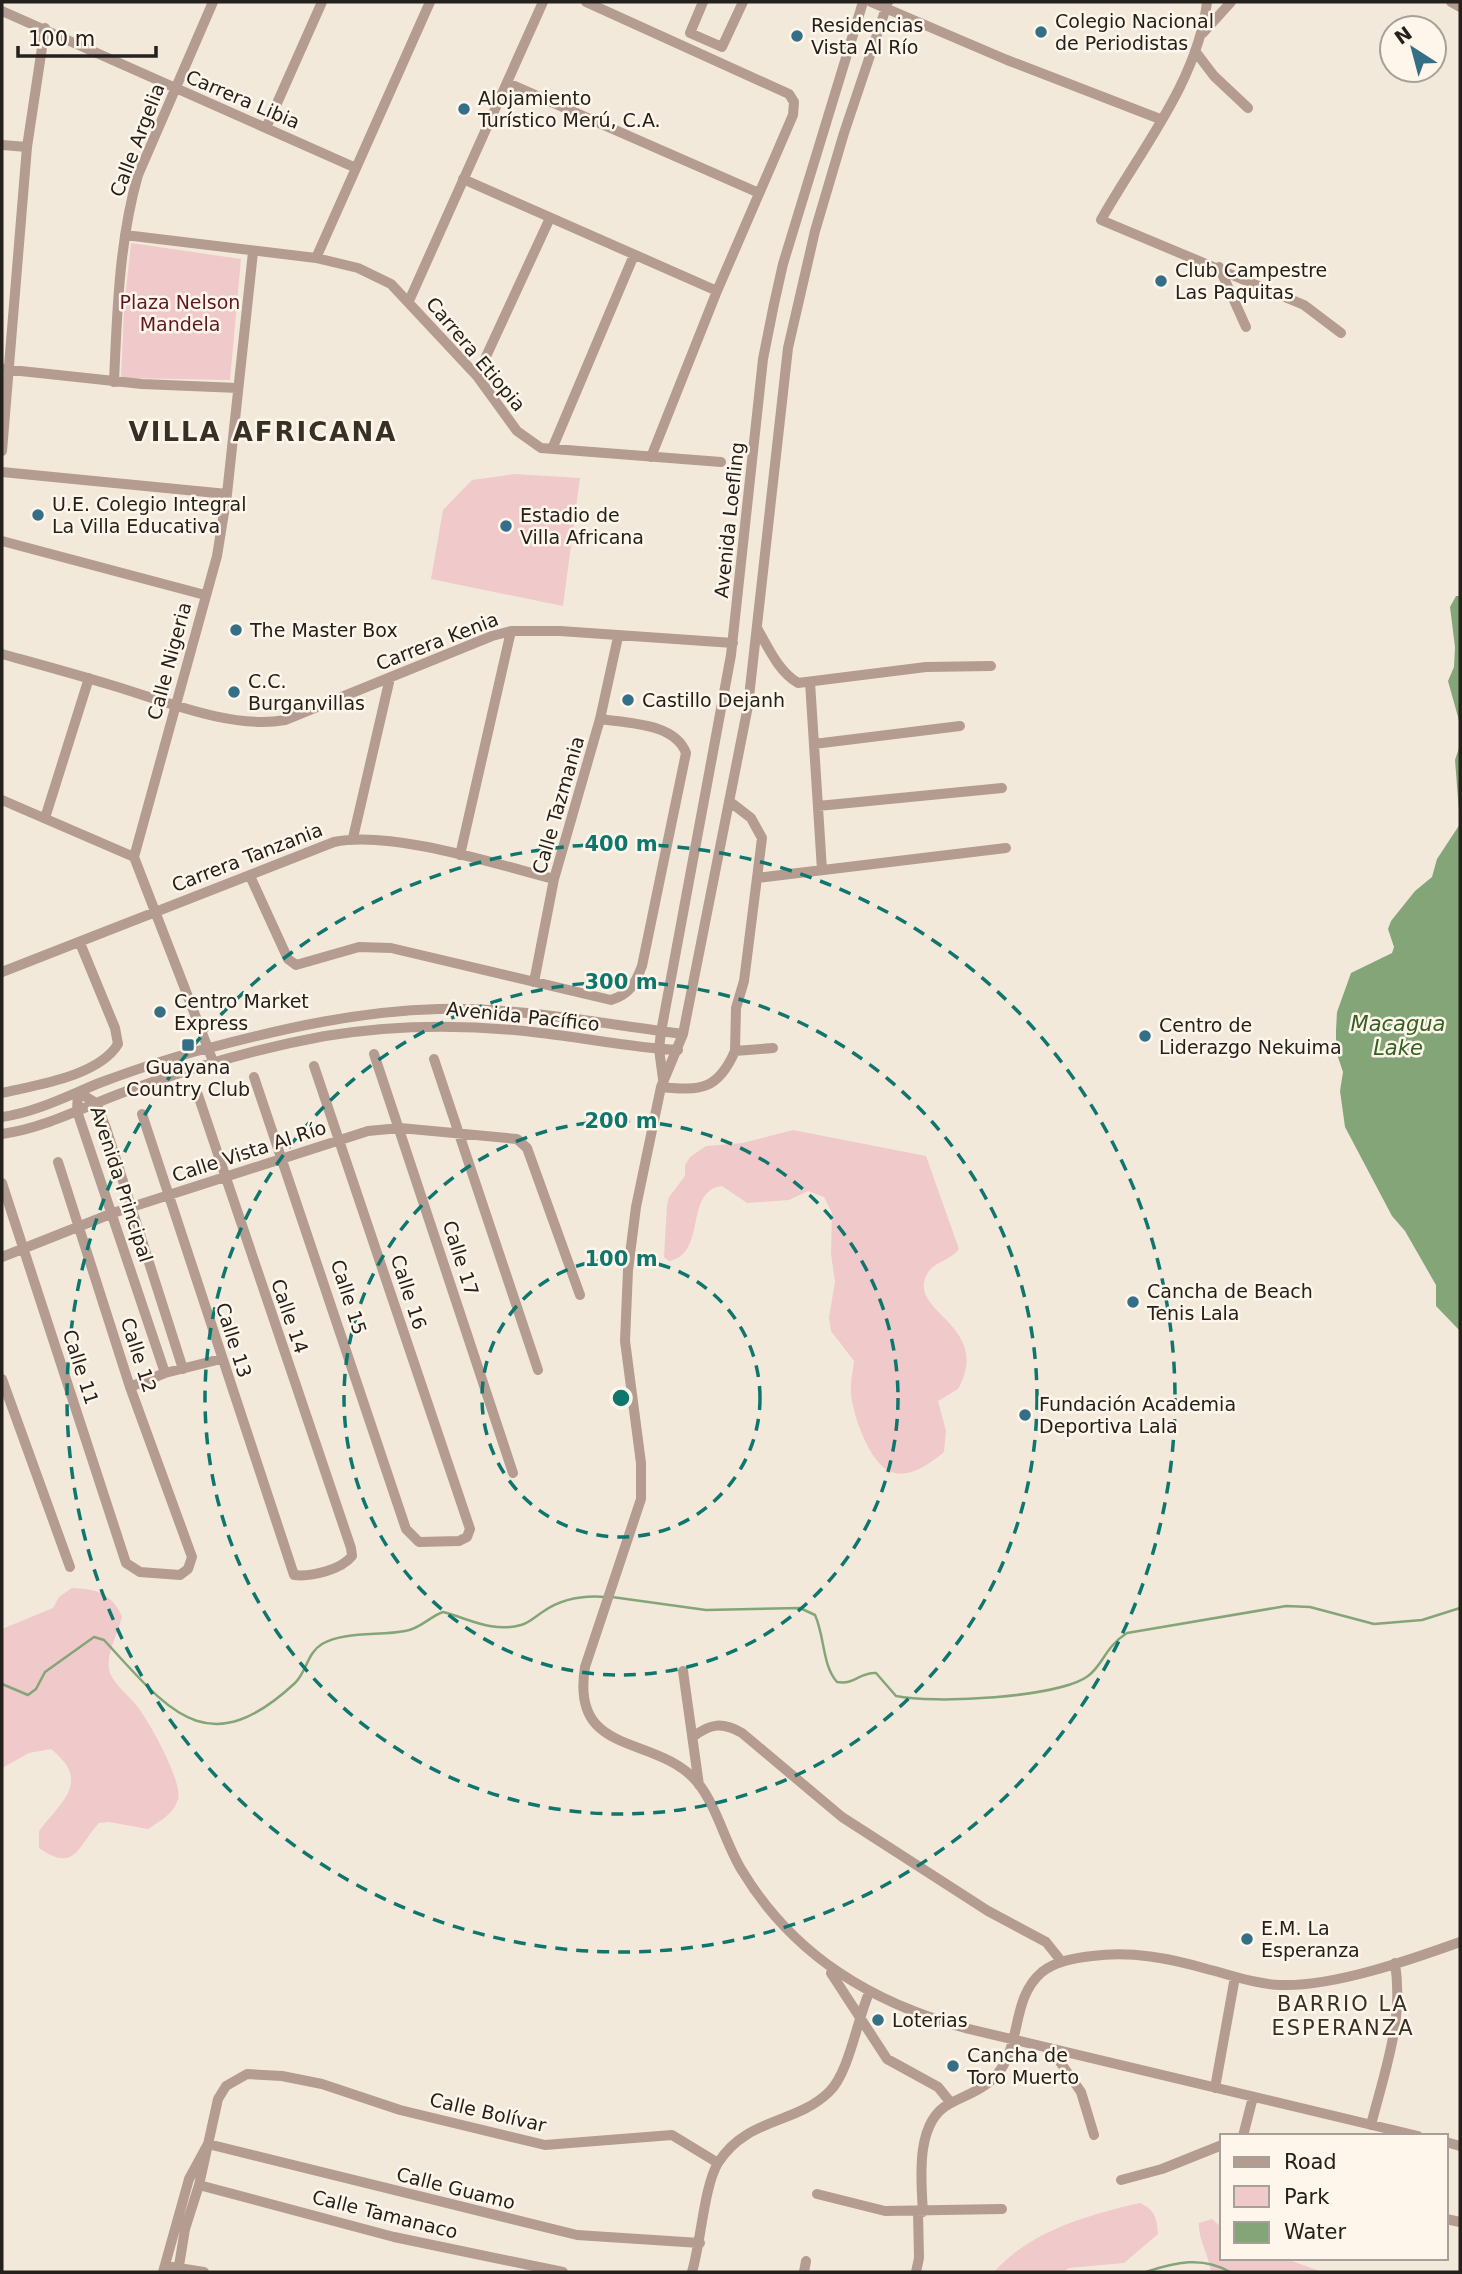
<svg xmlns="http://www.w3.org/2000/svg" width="1462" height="2274" font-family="'DejaVu Sans',sans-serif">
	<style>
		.green { fill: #f0c9ca }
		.water { fill: #84a578 }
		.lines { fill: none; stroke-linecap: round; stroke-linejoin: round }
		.stream { stroke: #84a578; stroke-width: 2.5 }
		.minor { stroke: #b49c90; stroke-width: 10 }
		.ring { fill: none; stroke: #0f766e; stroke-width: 3.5; stroke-dasharray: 12 9 }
		.poi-dot { fill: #356f87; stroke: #fef6eb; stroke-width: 2.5 }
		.labels { text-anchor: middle; stroke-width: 5; stroke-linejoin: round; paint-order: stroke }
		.poi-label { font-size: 19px; fill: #24201b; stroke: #fef6eb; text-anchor: start }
		.street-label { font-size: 19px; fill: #24201b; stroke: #fef6eb }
		.park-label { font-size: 19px; fill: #601723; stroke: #fef6eb }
		.water-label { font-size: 21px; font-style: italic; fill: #346021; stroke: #fef6eb }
		.neighbourhood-label { font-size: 21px; letter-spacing: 2px; fill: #373025; stroke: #fef6eb }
		.district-label { font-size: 26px; font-weight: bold; letter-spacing: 2px; fill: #373025; stroke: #fef6eb }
		.centre { fill: #0f766e; stroke: #fef6eb; stroke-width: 3.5 }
		.ring-label { font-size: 21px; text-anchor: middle; font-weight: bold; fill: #0f766e; stroke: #fef6eb; stroke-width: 5; stroke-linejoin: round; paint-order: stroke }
	</style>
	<rect width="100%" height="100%" fill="#f3e9db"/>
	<path class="green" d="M131,243L241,259L230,380L121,378L124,308Z
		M515,474L580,478L563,606L431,579L443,510L472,480Z
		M793,1130L926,1156L959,1249C950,1261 932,1262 926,1276C909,1313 993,1326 958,1389L938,1401L946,1431L944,1452C932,1462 912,1477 895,1473C871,1469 853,1415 851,1394C850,1383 853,1371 854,1361L831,1331L829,1317L835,1282L831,1254L832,1213L824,1197L808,1191L789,1200L747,1203L722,1186C683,1191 708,1254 669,1261L664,1257L667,1205L669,1197L685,1176V1165L690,1157L706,1146L743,1143Z
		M72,1588C97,1589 111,1593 122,1616C119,1632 104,1656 110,1673C114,1684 130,1697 137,1706C149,1721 183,1782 178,1799C174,1814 160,1821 148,1829L109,1822L99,1823C78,1845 76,1874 39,1848V1831C63,1800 91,1781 51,1749L29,1753L2,1768V1629L53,1608L59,1597Z
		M1140,2203C1155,2210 1157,2218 1158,2234L1124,2263L1069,2268L1063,2272H994C1030,2231 1088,2215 1140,2203Z
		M1212,2219L1222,2228V2258H1284L1322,2272H1211C1209,2255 1198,2240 1199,2223Z"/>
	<path class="water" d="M1456,596H1460V724L1448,681L1454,667L1455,647L1450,607Z
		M1460,745V1331L1436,1306V1285L1405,1231L1392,1216L1345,1127L1340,1091L1343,1072L1336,1051V1030L1337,1012L1351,973L1392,953L1394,947L1388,929L1391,921L1415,891L1432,877L1437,859L1460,824L1455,760Z"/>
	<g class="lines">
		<path class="stream" d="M612,1597L706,1610L800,1608L815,1615C825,1637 822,1665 837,1682C856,1685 859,1672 876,1673L896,1696C932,1704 1058,1698 1088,1676C1103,1665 1105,1647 1127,1633L1286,1606L1310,1607L1374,1624L1422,1620L1460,1608
			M2,1684L28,1695L36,1689L45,1672L94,1637L104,1640C167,1708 206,1766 295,1683C307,1671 307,1653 322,1644C343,1631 381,1636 405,1631C420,1629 429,1617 443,1612C470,1619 492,1633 521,1625C529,1623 536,1616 544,1611C563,1598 583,1595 606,1597
			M1146,2272C1175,2262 1203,2256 1230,2272"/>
		<path class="minor" d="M586,2L789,94L794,102L793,115L717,291L651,457
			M703,2L690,33L722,47L743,2
			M871,2L1007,60L1160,119
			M888,2L844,133L815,231L788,348L748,706L683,1034L661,1087L636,1207L628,1270L625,1341L641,1463V1499L585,1667C570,1759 657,1733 698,1783C717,1807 725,1842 741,1869C793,1956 873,2004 969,2029L1418,2136
			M1207,2C1198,81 1139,152 1101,220L1304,305L1341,333
			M1451,2L1460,7
			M2,11L356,168
			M1203,33L1231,2
			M1195,51L1214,76L1248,108
			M508,83L759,193
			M266,128L322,2
			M2,145L27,147
			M463,179L717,291
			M125,235L316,258L358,268L391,284L477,376L517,431L541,448L721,462
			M316,258L430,2
			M1219,267L1246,327
			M409,301L543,2
			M2,369L142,384L238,388
			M477,376L550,218
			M114,382C117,313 119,241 138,175L213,2
			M552,449L634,255
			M2,451L27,147L45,28
			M2,472L227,494
			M2,541L205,595
			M757,628C768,647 778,671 798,683L926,667L991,666
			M2,654C38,664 75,674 111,685C162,700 232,730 285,720L492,636L511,631H560L733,643
			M810,682L822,870
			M814,744L960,726
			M2,800L134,857
			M729,801L751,818L762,838L744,981L736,1008L735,1051
			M818,806L1002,788
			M45,818L89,678
			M353,838L390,678
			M460,855L511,631
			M250,876L288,959L296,965L359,947L391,948L611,1000C630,994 635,984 642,966L686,753C675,723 628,723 600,719
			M757,878L1006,848
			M2,972L334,842C391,830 496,864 554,879
			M534,982L554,879L600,719L618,637
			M374,1054L513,1473
			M434,1059L538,1370
			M214,1064L134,857L217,556L227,494L253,252
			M254,1077L406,1529L419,1542L459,1541L467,1537L470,1529L314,1066
			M663,1079L659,1049L661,1032L731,655L763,359L774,304L783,264L863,2
			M661,1087C701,1091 718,1090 735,1051L773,1048
			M2,1093C36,1085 99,1076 118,1044L115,1028L80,943
			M142,1114L294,1575C311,1577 341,1570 352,1556L351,1548L198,1095
			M2,1117C37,1112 69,1095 102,1082C137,1069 172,1057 209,1048C285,1028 360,1011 439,1009C520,1007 603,1024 683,1034
			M2,1134C46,1128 85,1106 127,1091C190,1068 259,1048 325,1036C398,1024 469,1024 541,1033C587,1038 632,1048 678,1050
			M2,1183L126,1563L140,1572L180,1575L188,1569L192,1557L130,1387L58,1162
			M2,1257L113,1213L368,1131L400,1128L517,1139L527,1148L580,1295
			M165,1373L77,1111L78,1092L96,1103L106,1128L183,1369
			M2,1379L70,1567
			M130,1387L165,1373L221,1359
			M683,1671L699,1785
			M693,1737C710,1723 723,1722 742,1733L842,1817L988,1911L1046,1942L1062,1962
			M831,1973L887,2059L938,2087L951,2103
			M1051,2049L1081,2092L1094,2135
			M1215,2088L1235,1977
			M1371,2125C1385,2070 1404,2020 1395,1963
			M1243,2136L1253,2097
			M1446,2142L1460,2146
			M1121,2180L1162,2169L1222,2145
			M199,2185L394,2237L563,2272
			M817,2194L885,2211L1002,2209
			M923,2212C921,2180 915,2122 949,2104C966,2095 986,2089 998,2073C1022,2044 1011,1998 1042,1972C1056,1961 1075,1958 1092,1956C1132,1951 1169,1958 1207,1969C1231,1975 1255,1984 1280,1985C1333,1987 1410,1960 1460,1942
			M1446,2219L1460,2222
			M172,2267L204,2272
			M163,2272L189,2179L208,2144L577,2235L700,2243
			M178,2272L185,2229L199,2185L218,2099L226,2086L247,2074L282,2076L322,2084L400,2110L545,2145L672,2135L718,2163
			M692,2272C701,2242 704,2186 718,2163C747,2117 795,2125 829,2092C849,2073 857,2020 869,1993
			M804,2272L806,2261
			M916,2272L919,2258L918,2212"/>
	</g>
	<g class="ring">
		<circle cx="621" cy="1398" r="139"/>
		<circle cx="621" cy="1398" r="277"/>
		<circle cx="621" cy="1398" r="416"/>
		<circle cx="621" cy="1398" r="554"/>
	</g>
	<g class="poi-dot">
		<circle cx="1041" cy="32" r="7"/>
		<circle cx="797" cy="36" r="7"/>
		<circle cx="464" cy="109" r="7"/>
		<circle cx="1161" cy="281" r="7"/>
		<circle cx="38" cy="515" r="7"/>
		<circle cx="506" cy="526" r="7"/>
		<circle cx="236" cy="630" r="7"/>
		<circle cx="234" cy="692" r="7"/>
		<circle cx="628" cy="700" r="7"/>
		<circle cx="160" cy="1012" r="7"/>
		<circle cx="1145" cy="1036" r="7"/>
		<rect x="181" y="1038" width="14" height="14" rx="3.5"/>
		<circle cx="1133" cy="1302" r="7"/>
		<circle cx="1025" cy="1415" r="7"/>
		<circle cx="1247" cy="1939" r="7"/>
		<circle cx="878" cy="2020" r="7"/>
		<circle cx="953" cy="2066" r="7"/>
	</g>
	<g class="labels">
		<g class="poi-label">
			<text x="1055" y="28">Colegio Nacional<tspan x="1055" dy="22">de Periodistas</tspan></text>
			<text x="811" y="32">Residencias<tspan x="811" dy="22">Vista Al Río</tspan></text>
			<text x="478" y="105">Alojamiento<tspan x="478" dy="22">Turístico Merú, C.A.</tspan></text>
			<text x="1175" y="277">Club Campestre<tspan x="1175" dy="22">Las Paquitas</tspan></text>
			<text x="52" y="511">U.E. Colegio Integral<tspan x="52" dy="22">La Villa Educativa</tspan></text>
			<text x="520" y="522">Estadio de<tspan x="520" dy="22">Villa Africana</tspan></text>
			<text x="250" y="637">The Master Box</text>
			<text x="248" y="688">C.C.<tspan x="248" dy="22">Burganvillas</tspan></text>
			<text x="642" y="707">Castillo Dejanh</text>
			<text x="174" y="1008">Centro Market<tspan x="174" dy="22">Express</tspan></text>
			<text x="1159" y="1032">Centro de<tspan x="1159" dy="22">Liderazgo Nekuima</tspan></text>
			<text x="188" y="1074" text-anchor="middle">Guayana<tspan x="188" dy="22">Country Club</tspan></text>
			<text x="1147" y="1298">Cancha de Beach<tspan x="1147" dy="22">Tenis Lala</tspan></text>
			<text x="1039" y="1411">Fundación Academia<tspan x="1039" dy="22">Deportiva Lala</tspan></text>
			<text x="1261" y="1935">E.M. La<tspan x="1261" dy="22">Esperanza</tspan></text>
			<text x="892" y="2027">Loterias</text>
			<text x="967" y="2062">Cancha de<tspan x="967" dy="22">Toro Muerto</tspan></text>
		</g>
		<g class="street-label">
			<text transform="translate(243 99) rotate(23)" y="7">Carrera Libia</text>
			<text transform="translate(137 140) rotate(-69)" y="7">Calle Argelia</text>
			<text transform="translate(476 354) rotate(50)" y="7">Carrera Etiopia</text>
			<text transform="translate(729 520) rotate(-84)" y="7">Avenida Loefling</text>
			<text transform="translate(437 641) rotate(-21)" y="7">Carrera Kenia</text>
			<text transform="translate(169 661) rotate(-75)" y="7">Calle Nigeria</text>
			<text transform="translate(558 805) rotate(-74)" y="7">Calle Tazmania</text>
			<text transform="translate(247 857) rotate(-21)" y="7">Carrera Tanzania</text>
			<text transform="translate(523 1016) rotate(6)" y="7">Avenida Pacífico</text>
			<text transform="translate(249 1151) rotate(-18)" y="7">Calle Vista Al Río</text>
			<text transform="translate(122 1184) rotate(72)" y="7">Avenida Principal</text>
			<text transform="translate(461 1258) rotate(72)" y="7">Calle 17</text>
			<text transform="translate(409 1292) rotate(72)" y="7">Calle 16</text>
			<text transform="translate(349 1297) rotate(72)" y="7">Calle 15</text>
			<text transform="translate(290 1316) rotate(71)" y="7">Calle 14</text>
			<text transform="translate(234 1340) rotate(72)" y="7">Calle 13</text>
			<text transform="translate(139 1355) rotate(72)" y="7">Calle 12</text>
			<text transform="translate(81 1367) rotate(72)" y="7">Calle 11</text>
			<text transform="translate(488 2112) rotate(13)" y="7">Calle Bolívar</text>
			<text transform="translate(456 2188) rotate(14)" y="7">Calle Guamo</text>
			<text transform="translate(385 2214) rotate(14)" y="7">Calle Tamanaco</text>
		</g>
		<g class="park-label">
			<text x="180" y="309">Plaza Nelson<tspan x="180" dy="22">Mandela</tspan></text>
		</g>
		<g class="water-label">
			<text x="1398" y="1031">Macagua<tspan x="1398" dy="24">Lake</tspan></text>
		</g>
		<g class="neighbourhood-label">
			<text x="1343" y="2011">BARRIO LA<tspan x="1343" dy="24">ESPERANZA</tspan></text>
		</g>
		<g class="district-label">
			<text x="263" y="441">VILLA AFRICANA</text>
		</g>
	</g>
	<circle cx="621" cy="1398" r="10" class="centre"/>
	<g class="ring-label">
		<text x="621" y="851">400 m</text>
		<text x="621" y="989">300 m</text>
		<text x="621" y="1128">200 m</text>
		<text x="621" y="1266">100 m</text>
	</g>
	<rect width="1462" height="2274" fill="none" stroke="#24201b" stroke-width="7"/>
	<rect x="1220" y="2134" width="228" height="126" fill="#fef6eb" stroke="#a7a098" stroke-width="2"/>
	<rect x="1234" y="2157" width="35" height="10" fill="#b49c90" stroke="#a7a098" stroke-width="2"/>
	<text x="1284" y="2169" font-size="21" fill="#24201b">Road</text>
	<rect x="1234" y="2186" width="35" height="21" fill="#f0c9ca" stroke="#a7a098" stroke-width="2"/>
	<text x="1284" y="2204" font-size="21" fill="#24201b">Park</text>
	<rect x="1234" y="2222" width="35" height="21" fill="#84a578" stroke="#a7a098" stroke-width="2"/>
	<text x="1284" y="2239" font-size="21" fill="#24201b">Water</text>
	<g transform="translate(1413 49) rotate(324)"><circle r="33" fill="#fef6eb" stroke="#a7a098" stroke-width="2"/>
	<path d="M0-5L12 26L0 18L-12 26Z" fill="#356f87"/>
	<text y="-10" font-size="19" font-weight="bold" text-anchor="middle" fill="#24201b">N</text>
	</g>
	<path d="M18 46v10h138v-10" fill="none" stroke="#24201b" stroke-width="3.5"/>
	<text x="28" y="46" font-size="21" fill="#24201b" stroke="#fef6eb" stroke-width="5" paint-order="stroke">100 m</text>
</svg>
